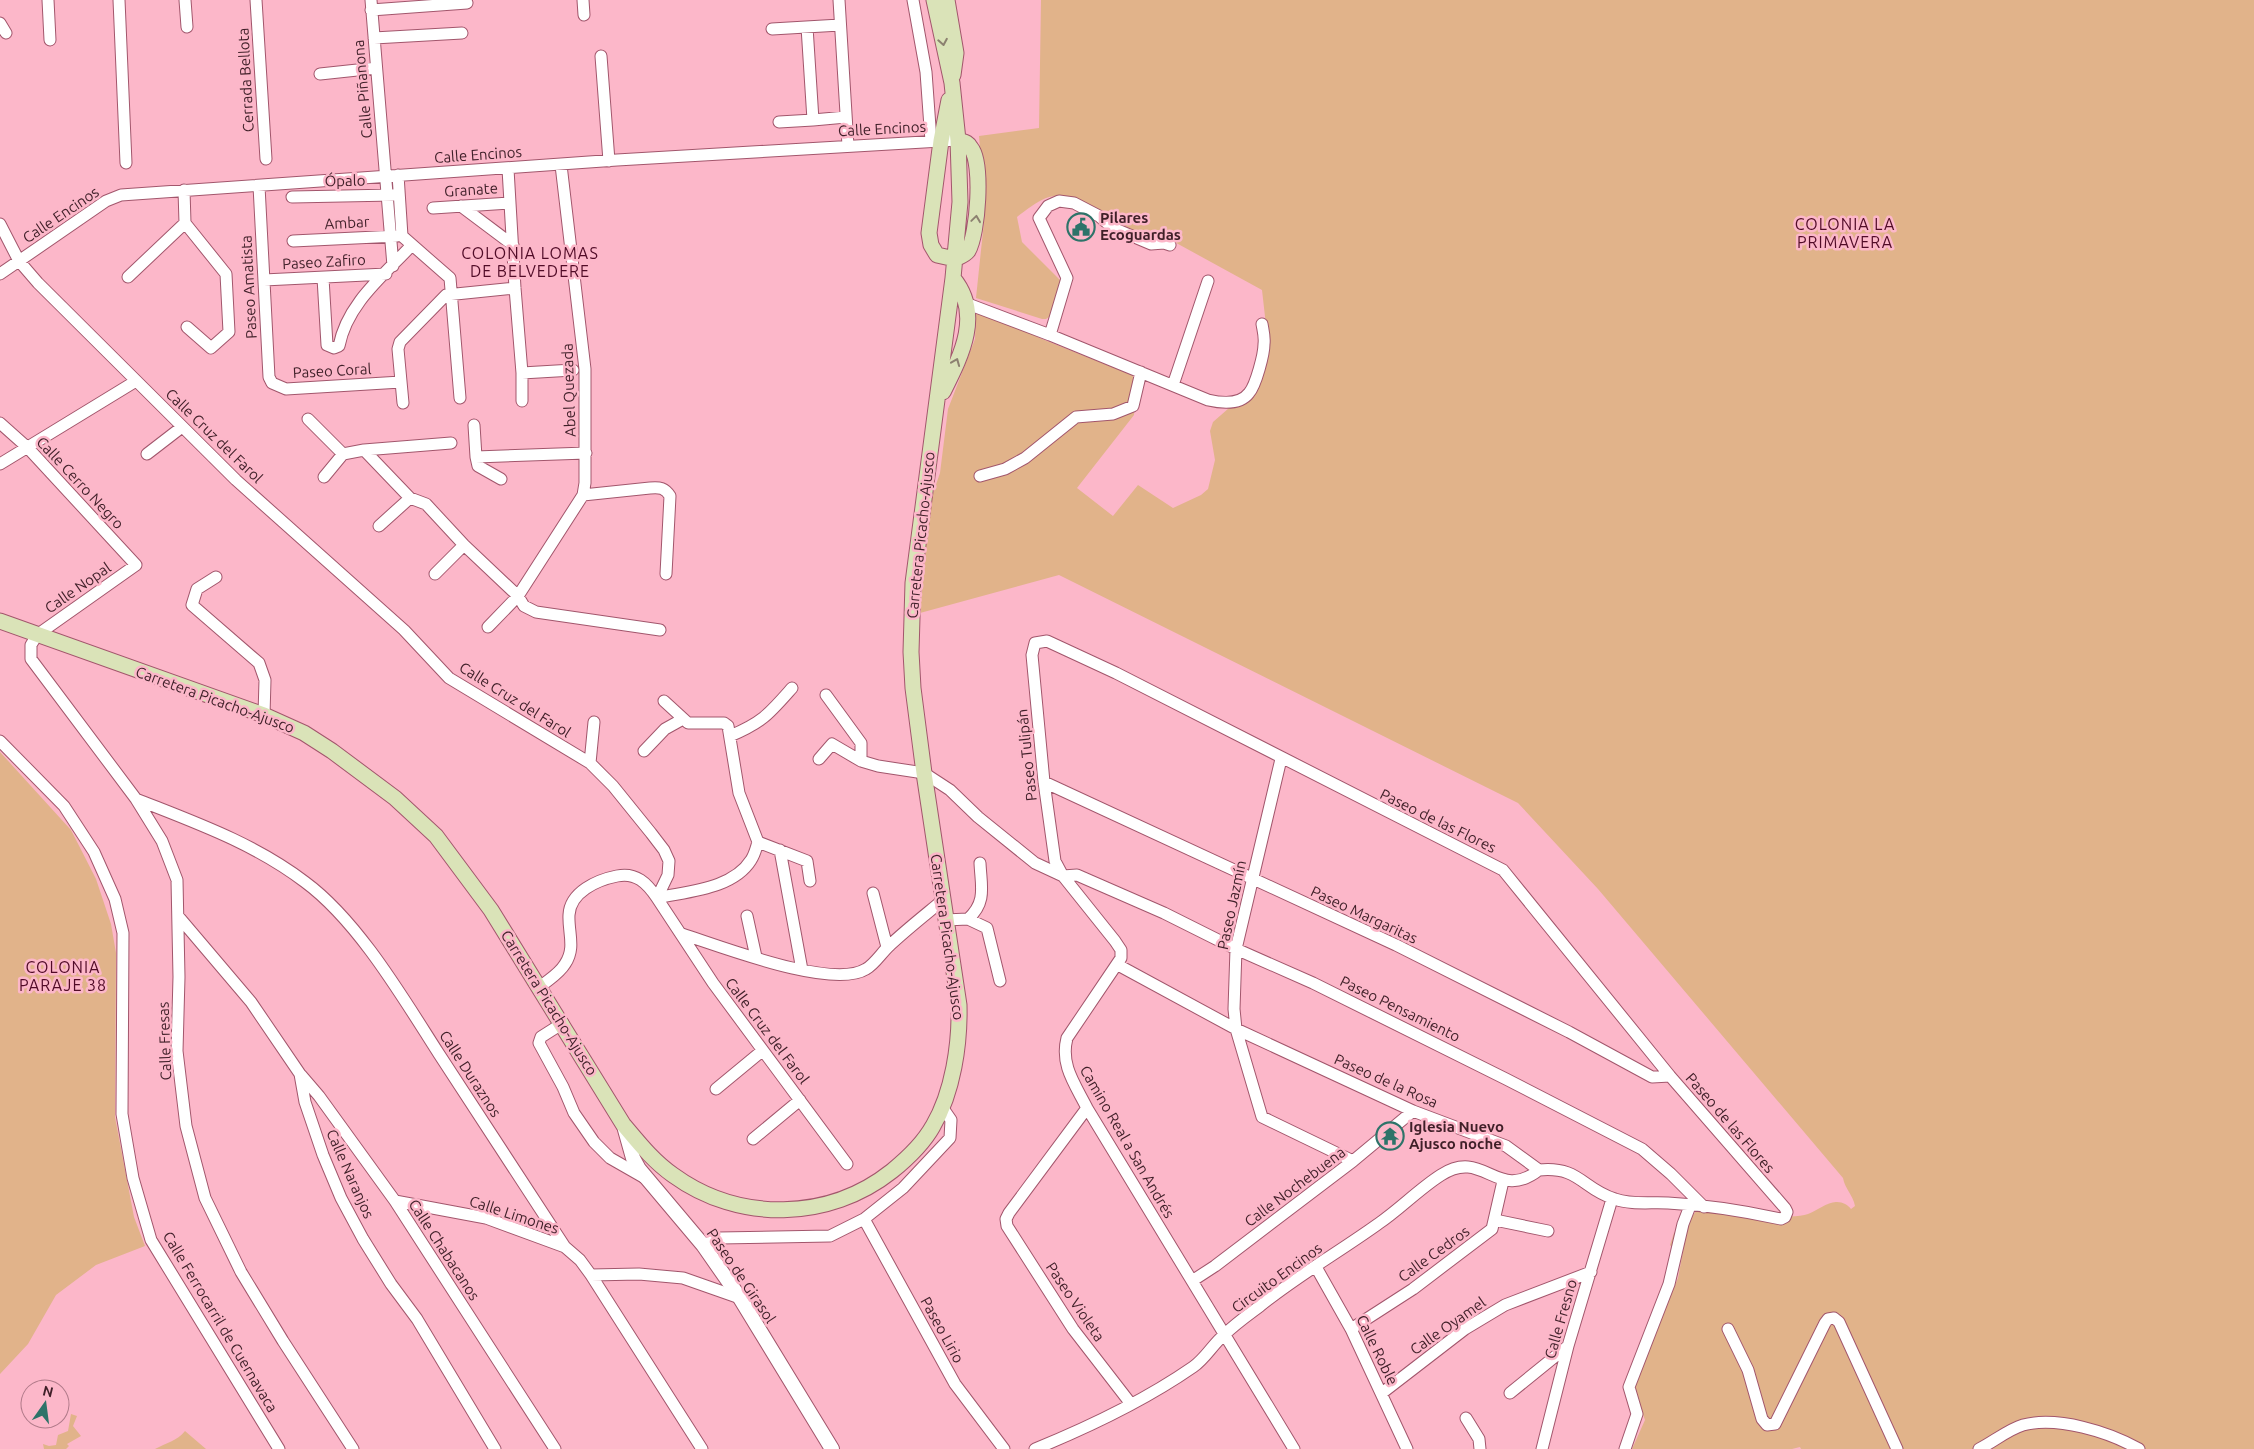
<svg xmlns="http://www.w3.org/2000/svg" width="2254" height="1449" font-family="Ubuntu,sans-serif">
	<style>
		.green { fill: #e1b38a }
		.lines { fill: none; stroke-linecap: round; stroke-linejoin: round }
		.minor-casing { stroke: #a2566c; stroke-width: 13 }
		.tertiary-casing { stroke: #a2566c; stroke-width: 16 }
		.secondary-casing { stroke: #a2566c; stroke-width: 17 }
		.minor { stroke: #fff; stroke-width: 11 }
		.tertiary { stroke: #fff; stroke-width: 14 }
		.secondary { stroke: #dae3b8; stroke-width: 15 }
		.oneway { stroke: #8c8170 }
		.labels { text-anchor: middle; stroke-width: 5; stroke-linejoin: round; paint-order: stroke }
		.street-label { font-size: 15px; fill: #3f1f28; stroke: #fcb7c9 }
		.poi-label { font-size: 15px; font-weight: bold; fill: #3f1f28; stroke: #fcb7c9; text-anchor: start }
		.neighbourhood-label { font-size: 16px; letter-spacing: 1px; fill: #510b27; stroke: #fcb7c9 }
	</style>
	<rect width="100%" height="100%" fill="#fcb7c9"/>
	<path class="green" d="M1041,0H2254V1449H1801L1800,1447L1792,1449H1632L1645,1420L1632,1384L1678,1278L1684,1246L1677,1253L1670,1245L1674,1233L1686,1221L1688,1225L1690,1219L1697,1210L1739,1205C1753,1214 1792,1220 1808,1214C1816,1211 1829,1201 1837,1202C1843,1202 1848,1205 1851,1209L1855,1206C1853,1195 1845,1189 1843,1178L1598,889L1518,803L1059,575L920,613L930,502L940,473L948,409L975,339L976,312L993,316L1042,339L1132,375L1136,380L1134,415L1077,488L1113,516L1138,485L1173,508L1201,495L1208,489L1215,460L1210,431L1213,422L1229,408L1244,402L1268,343L1262,290L1169,239C1157,238 1147,236 1135,231C1109,219 1077,187 1046,198C1036,202 1026,210 1017,217L1022,242L1061,281L1049,317L1046,319H1042L976,298L985,212L979,136L1039,128Z
		M0,752L71,830L96,879L111,924L116,953L115,1117L134,1217L145,1246L96,1265L56,1295L28,1344L0,1374Z
		M71,1414L77,1416L73,1426L81,1436L67,1444L69,1446L66,1449H44L43,1444L49,1446L56,1445L58,1435L68,1431Z
		M185,1431L206,1449H155C166,1443 177,1441 185,1431Z"/>
	<g class="lines">
		<g class="minor-casing">
			<path id="minor" d="M48,0L50,40
				M119,0L126,163
				M185,0L187,27
				M256,0L266,159
				M371,0L393,266
				M583,0L584,15
				M839,0L848,146
				M913,0L926,72L931,141
				M371,10L467,3
				M0,23L6,33
				M807,27L813,120L846,117
				M772,29L840,25
				M374,38L462,33
				M601,56L609,161
				M320,74L376,68
				M779,122L813,120
				M508,169L515,288L522,373V401
				M398,175L402,236L450,278L460,398
				M259,186L269,377L272,383L286,389L401,382
				M184,190L185,223L226,274L229,332L211,348L187,327
				M292,197L393,195
				M461,206L513,245
				M433,208L510,203
				M0,224L19,261L38,283L236,480L404,630L449,678L590,763L613,786L651,833L664,850L669,861L668,875L657,898L713,983L847,1164
				M293,241L397,236
				M0,274L106,201L121,195L617,160L958,140
				M128,277L185,223
				M323,278L327,345L334,348L339,346C347,304 383,276 411,246
				M264,280L386,274
				M968,304L1050,335L1208,400C1221,403 1240,405 1249,393C1256,385 1264,354 1264,344C1265,337 1263,330 1262,324
				M1050,335L1067,278L1039,218L1048,206L1059,201L1074,203L1099,216L1113,228L1151,244L1164,243L1170,245
				M522,373L573,370
				M1173,385L1208,281
				M403,403L398,349L400,342L446,295L515,288
				M308,419L343,454
				M0,423L28,448L136,565L37,635L31,645V659L136,799L162,841L177,880L179,977L177,1051L186,1126L205,1198L241,1272L283,1341L353,1449
				M474,425L476,457L586,453
				M364,450L410,498L426,504L464,545L518,596L524,606L536,612L660,630
				M147,454L182,427
				M476,457L478,466L501,479
				M0,464L136,381
				M980,476L1005,469L1025,458L1076,417L1113,414L1133,406L1141,372
				M324,477L343,454L364,450L451,443
				M583,495L650,488C660,487 665,488 670,496L666,574
				M379,526L410,498
				M435,574L464,545
				M216,577L197,589L192,605L259,663L265,680L264,715
				M488,627L518,596L583,495L585,483V369L561,165
				M826,695L861,743V761
				M664,701L688,723H724L728,726L739,793L758,842
				M730,736C763,722 769,714 792,688
				M0,741L64,806L94,852L115,899L123,933L122,1114L133,1178L151,1240L279,1449
				M644,751L665,729L683,719
				M819,759L832,744L861,761L878,766L924,773L950,790L978,817L1035,863L1063,876L1115,941L1121,950V958L1067,1038C1060,1065 1075,1084 1087,1108L1294,1449
				M1281,759L1236,949L1234,1009L1236,1029L1262,1117L1353,1161
				M590,763L594,722
				M1044,782L1396,945L1569,1032L1652,1077L1670,1076
				M136,799C194,822 254,843 305,882C358,921 403,998 439,1054C481,1119 523,1183 565,1247L580,1260L591,1275L702,1449
				M758,842L807,861L810,881
				M780,850L802,970
				M873,893L887,947
				M178,916L251,1002L300,1074L305,1102L323,1155L341,1198L363,1239L391,1284L417,1319L495,1449
				M747,916L756,957
				M968,919C987,902 981,886 980,863
				M945,920L968,919L987,928L1000,981
				M682,934C720,946 832,990 866,969C875,964 882,952 890,945C907,929 925,915 943,900
				M1118,965L1236,1029L1413,1111L1506,1146L1539,1170C1580,1166 1582,1189 1615,1199C1631,1205 1650,1202 1668,1203C1706,1205 1744,1211 1781,1219L1785,1217L1787,1212L1785,1208L1670,1076L1503,870L1116,673L1047,641L1035,643L1032,655L1044,782L1055,861L1063,876L1077,875L1164,913L1236,949L1313,983L1506,1079L1642,1149L1671,1174L1704,1207
				M540,987C548,980 559,974 565,964C576,948 568,932 569,915C570,892 597,880 617,876C636,872 647,883 657,898C688,891 733,889 751,860C755,854 756,848 758,842
				M563,1023L541,1037L539,1043L563,1087L574,1113L594,1142L610,1158L645,1178
				M301,1075L319,1096L395,1201L555,1449
				M716,1089L762,1051
				M1087,1108L1009,1213L1006,1219L1007,1226L1073,1329L1131,1404
				M753,1139L800,1100
				M395,1201L486,1218L565,1247
				M864,1219L955,1384L1004,1449
				M1495,1220L1548,1231
				M703,1245L719,1238L830,1236L864,1219L903,1188L950,1138L951,1120L942,1107
				M1316,1267L1351,1329L1407,1449
				M591,1275L639,1274L683,1278L740,1298
				M1192,1281L1215,1266L1353,1161L1413,1111
				M1351,1329L1413,1289L1492,1229L1503,1181
				M1728,1329L1748,1370L1762,1419L1767,1425L1775,1424L1825,1323L1828,1319L1834,1318L1839,1322L1897,1449
				M1382,1393L1465,1329L1505,1305L1591,1272
				M1510,1393L1568,1346
				M1466,1418L1479,1439L1480,1449
				M1035,1449C1089,1427 1144,1401 1193,1367C1205,1359 1213,1344 1224,1335C1235,1324 1248,1315 1260,1306C1297,1276 1339,1252 1378,1224C1400,1209 1419,1189 1441,1175C1484,1147 1497,1203 1539,1170
				M1542,1449L1568,1346L1612,1199
				M1625,1449L1637,1414L1629,1387L1669,1284L1683,1224L1690,1206
				M1979,1449C1993,1442 2009,1429 2023,1425C2058,1416 2109,1432 2139,1449"/>
		</g>
		<g class="tertiary-casing">
			<path id="tertiary" d="M624,1126L633,1158L639,1169L703,1245L740,1298L832,1449"/>
		</g>
		<g class="secondary-casing">
			<path id="secondary" d="M947,0L956,53L953,75
				M949,100L941,141L929,233L931,245L937,255L955,259C959,257 965,255 968,251C978,234 983,163 971,148C968,142 964,142 958,140
				M943,392C961,356 983,314 953,278
				M0,621L264,715L304,733L332,751L395,798L436,836L491,910L623,1124C639,1143 653,1161 673,1175C739,1223 829,1221 892,1171C908,1158 923,1144 933,1126C953,1092 960,1044 959,1005L924,773L913,688L911,652L913,583L953,278L960,202L958,140L952,83L934,0"/>
		</g>
		<use href="#minor" class="minor"/>
		<use href="#tertiary" class="tertiary"/>
		<use href="#secondary" class="secondary"/>
	</g>
	<defs><path id="oneway-chevron" d="M-2-3.5L2.5 0L-2 3.5" fill="none" stroke-width="1.6" stroke-linecap="round" stroke-linejoin="round" transform="scale(1.25)"/></defs>
	<g class="oneway">
		<use href="#oneway-chevron" transform="translate(943 42) rotate(80)"/>
		<use href="#oneway-chevron" transform="translate(976 219) rotate(-82)"/>
		<use href="#oneway-chevron" transform="translate(956 362) rotate(-68)"/>
	</g>
	<defs>
		<g id="civic-ring" transform="scale(1.4375)"><circle r="9.5" fill="#fcb7c9" stroke="#2d7369" stroke-width="1.5"/><path d="M-.6-6.5H3V-4.5H.6V-3L4-1V1h2V6H-6V1h2V-1L-.6-3ZM-1.2 2.5V6h2.4V2.5Z" fill="#2d7369"/></g>
		<g id="temple-ring" transform="scale(1.4375)"><circle r="9.5" fill="#fcb7c9" stroke="#2d7369" stroke-width="1.5"/><path d="M0-6L5-2H3V0L6.5 2.5H4V6H1.5V3h-3V6H-4V2.5H-6.5L-3 0V-2H-5Z" fill="#2d7369"/></g>
	</defs>
	<g fill-rule="evenodd">
		<use href="#civic-ring" x="1081" y="227"/>
		<use href="#temple-ring" x="1390" y="1136"/>
	</g>
	<g class="labels">
		<g class="street-label">
			<text transform="translate(246 80) rotate(-93)" y="5">Cerrada Bellota</text>
			<text transform="translate(363 89) rotate(-95)" y="5">Calle Piñanona</text>
			<text transform="translate(882 129) rotate(-3)" y="5">Calle Encinos</text>
			<text transform="translate(478 155) rotate(-4)" y="5">Calle Encinos</text>
			<text transform="translate(345 181) rotate(-1)" y="5">Ópalo</text>
			<text transform="translate(471 190) rotate(-4)" y="5">Granate</text>
			<text transform="translate(61 215) rotate(-34)" y="5">Calle Encinos</text>
			<text transform="translate(347 223) rotate(-3)" y="5">Ambar</text>
			<text transform="translate(324 262) rotate(-3)" y="5">Paseo Zafiro</text>
			<text transform="translate(249 287) rotate(-93)" y="5">Paseo Amatista</text>
			<text transform="translate(332 371) rotate(-3)" y="5">Paseo Coral</text>
			<text transform="translate(569 390) rotate(-92)" y="5">Abel Quezada</text>
			<text transform="translate(214 436) rotate(44)" y="5">Calle Cruz del Farol</text>
			<text transform="translate(80 483) rotate(47)" y="5">Calle Cerro Negro</text>
			<text transform="translate(921 535) rotate(-84)" y="5">Carretera Picacho-Ajusco</text>
			<text transform="translate(78 588) rotate(-35)" y="5">Calle Nopal</text>
			<text transform="translate(215 700) rotate(20)" y="5">Carretera Picacho-Ajusco</text>
			<text transform="translate(515 700) rotate(32)" y="5">Calle Cruz del Farol</text>
			<text transform="translate(1027 755) rotate(-96)" y="5">Paseo Tulipán</text>
			<text transform="translate(1438 821) rotate(26)" y="5">Paseo de las Flores</text>
			<text transform="translate(1232 905) rotate(-78)" y="5">Paseo Jazmín</text>
			<text transform="translate(1364 915) rotate(25)" y="5">Paseo Margaritas</text>
			<text transform="translate(947 937) rotate(82)" y="5">Carretera Picacho-Ajusco</text>
			<text transform="translate(549 1003) rotate(58)" y="5">Carretera Picacho-Ajusco</text>
			<text transform="translate(1400 1009) rotate(26)" y="5">Paseo Pensamiento</text>
			<text transform="translate(767 1031) rotate(53)" y="5">Calle Cruz del Farol</text>
			<text transform="translate(165 1041) rotate(-92)" y="5">Calle Fresas</text>
			<text transform="translate(470 1074) rotate(57)" y="5">Calle Duraznos</text>
			<text transform="translate(1386 1081) rotate(24)" y="5">Paseo de la Rosa</text>
			<text transform="translate(1730 1123) rotate(49)" y="5">Paseo de las Flores</text>
			<text transform="translate(1127 1142) rotate(60)" y="5">Camino Real a San Andrés</text>
			<text transform="translate(350 1174) rotate(66)" y="5">Calle Naranjos</text>
			<text transform="translate(1295 1187) rotate(-37)" y="5">Calle Nochebuena</text>
			<text transform="translate(514 1215) rotate(18)" y="5">Calle Limones</text>
			<text transform="translate(444 1250) rotate(57)" y="5">Calle Chabacanos</text>
			<text transform="translate(1434 1254) rotate(-36)" y="5">Calle Cedros</text>
			<text transform="translate(741 1276) rotate(56)" y="5">Paseo de Girasol</text>
			<text transform="translate(1277 1278) rotate(-36)" y="5">Circuito Encinos</text>
			<text transform="translate(1075 1302) rotate(56)" y="5">Paseo Violeta</text>
			<text transform="translate(1561 1319) rotate(-74)" y="5">Calle Fresno</text>
			<text transform="translate(220 1322) rotate(59)" y="5">Calle Ferrocarril de Cuernavaca</text>
			<text transform="translate(1448 1326) rotate(-35)" y="5">Calle Oyamel</text>
			<text transform="translate(942 1330) rotate(61)" y="5">Paseo Lirio</text>
			<text transform="translate(1377 1350) rotate(64)" y="5">Calle Roble</text>
		</g>
		<g class="poi-label">
			<text x="1100" y="223">Pilares<tspan x="1100" dy="17">Ecoguardas</tspan></text>
			<text x="1409" y="1132">Iglesia Nuevo<tspan x="1409" dy="17">Ajusco noche</tspan></text>
		</g>
		<g class="neighbourhood-label">
			<text x="1845" y="230">COLONIA LA<tspan x="1845" dy="18">PRIMAVERA</tspan></text>
			<text x="530" y="259">COLONIA LOMAS<tspan x="530" dy="18">DE BELVEDERE</tspan></text>
			<text x="63" y="973">COLONIA<tspan x="63" dy="18">PARAJE 38</tspan></text>
		</g>
	</g>
	<g transform="translate(45 1404) rotate(14)"><circle r="24" fill="#fcb7c9" stroke="#b07a89"/>
	<path d="M0-4L9 19L0 12L-9 19Z" fill="#2d7369"/>
	<text y="-8" font-size="14" font-weight="bold" text-anchor="middle" fill="#3f1f28">N</text>
	</g>
</svg>
